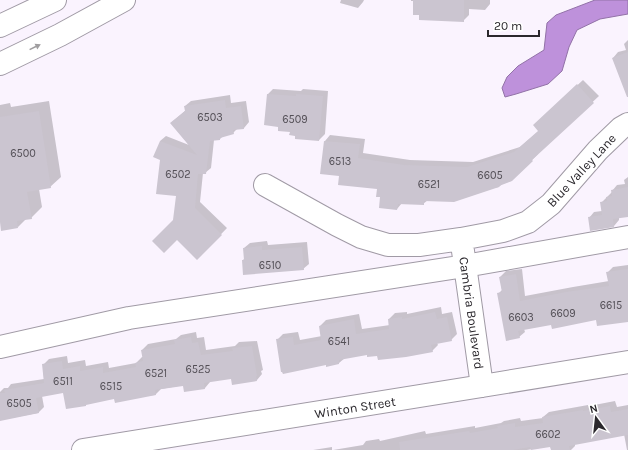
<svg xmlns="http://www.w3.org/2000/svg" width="628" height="450" font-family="Karla,sans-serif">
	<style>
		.water { fill: #be91db; stroke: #9272a7 }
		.shadow { fill: #0003 }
		.building { fill: #cbc5d0 }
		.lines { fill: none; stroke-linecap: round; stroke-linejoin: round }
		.minor-casing { stroke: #a09aa5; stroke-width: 24 }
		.major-casing { stroke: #a09aa5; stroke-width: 24 }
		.minor { stroke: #fff; stroke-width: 22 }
		.major { stroke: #fff; stroke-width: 22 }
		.oneway { fill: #a09ea0 }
		.labels { text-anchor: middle; stroke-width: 4; stroke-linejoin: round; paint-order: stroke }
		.number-label { font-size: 11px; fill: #534f56 }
		.street-label { font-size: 13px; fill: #2b282d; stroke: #fff }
	</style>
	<rect width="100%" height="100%" fill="#faf3fe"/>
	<path class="water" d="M595,0H628V14L600,19L577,30L569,47L562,71L548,84L516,94L505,97L502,88L507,77L518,66L544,50L547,23L556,15Z"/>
	<path class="shadow" d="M341,0H364L363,2L358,8L340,3Z
		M411,0H490V4L485,10L469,9V15L463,21L420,14L414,1H411Z
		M628,40V83L613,58L618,52L626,50L624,44Z
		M583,80L599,96L537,154H538L511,181L502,184L499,187L428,200L423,204L402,203L397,209L381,196L378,188L340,175L322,173L325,141L330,135L365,139L363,153L410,160L473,162L520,147L539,131L540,120Z
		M273,89L301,91L303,89L328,91L325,134L319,140L296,135L291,131L279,126L268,94Z
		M230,95L231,103L246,101L249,122L244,128L237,129L233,133L223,136L220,139L214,140L211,168L205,173H203L200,202L227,228L197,259L177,239L174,220L177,195L161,159L160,141L166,136L189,145L171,123L186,110L185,106L191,101Z
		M49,101L61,177L50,187L39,189L42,207L31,218H27L18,227L0,216V105L10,103L11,107Z
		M628,177V216L619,217V220L614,226L589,218L594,212L602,211L601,203L612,192V191L617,185L625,184L624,180Z
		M267,241L268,245L307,242L309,264L303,269L243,260L245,258L244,248L250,243Z
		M628,265V321L597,319L552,324L524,329L525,332L519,337L498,294L502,290L500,277L506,271L522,269L525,296L573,287L609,281L608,272L613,267Z
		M441,307L442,314L452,312L457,334L451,340L437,343L438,345L432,351L378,355L367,354L345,358L339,363L327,364L277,340L283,334L298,332L300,340L322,336L320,326L326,320L359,314L362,329L390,325L389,319L395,313L407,312V314Z
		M196,332L197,338L204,337L206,350L235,346L239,342L257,341L263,370L261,371L262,374L257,380L232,378L210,381V382L205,388L185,391L184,385L161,389L155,395L115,398L64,392L42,396L44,407L38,413L0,420V392L4,388H8L11,384L44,379L43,365L49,359L67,356L68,363L85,360L86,366L108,362L109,368L136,363L142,357H143L142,350L148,344L176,339L181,335Z
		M615,401L617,407L628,405V450H627L624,434L575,444V446L571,450H552L551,446L527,450H333L363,445L366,441L379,439L380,441L425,431L426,434L475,426V428L501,423L504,421L520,418L521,421L543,418V417L549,412L588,405L589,406Z
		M332,447V450H313Z"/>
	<path class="building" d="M413,0H464V22L419,20V15H413Z
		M628,52V97H627L612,58Z
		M577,84L594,103L532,160L533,161L512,181L499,186V187L454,202L424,201V205L398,204L397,210L379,208L380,197H376L377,189L338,185L339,176L320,174L324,141L360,144L358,158L404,165L467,167L514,152L538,131L533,125Z
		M267,94L296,96V94L323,96L319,141L295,139V136L289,135L290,132L278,131V127L264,125Z
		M225,100L226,108L241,106L244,129L233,130L234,134L220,138V140L210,141L206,174H198L195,208L222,235L197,260L177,240L164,253L152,241L173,220L176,196L156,194L160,160L153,157L160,141L197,155L170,123L185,111L184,106Z
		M39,111L51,188L27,192L32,219L17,221L18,228L1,231L0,222V117Z
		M628,187V217L613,219L614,227L590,231L588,217L602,215L600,202L607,201L606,197L612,196L611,190Z
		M262,246V250L302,247L304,270L243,275L242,260H244L243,248Z
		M628,269V322L597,326L596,320L552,329L551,325L518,331L520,338L506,341L497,293L502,292L499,277L516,274L520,301L566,292L609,286L606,272Z
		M435,312L437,319L447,317L452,341L431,345L433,352L406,357L378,360L377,356L367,357V355L339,360V364L326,367V365L283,374L282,372H281L276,339L293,337L294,345L321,340L319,326L354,319L356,334L389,329L388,319L402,317V319Z
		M191,337L192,343L198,342L201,355L233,351L232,348L252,346L257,376H256L257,381L232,385L231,379L204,383L205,389L184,392L183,386L155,390L156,395L115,403L114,399L86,405V406L66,409L63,393L36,398L39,413L0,421V393H5L4,390L44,383L42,364L62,361L63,369L80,366V371L103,367V373L136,367L135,363L143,361L141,350L175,344L174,340Z
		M610,406L611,412L628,409V435L569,446L570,450H551L550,447L531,450L530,447L513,450H400L399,442L469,431L470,433L498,428L497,426L515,423V427L543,423L542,417L583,410V411Z"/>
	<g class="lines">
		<g class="minor-casing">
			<path id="minor" d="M265,185L337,225L361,237L388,245H419L461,239L503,231L528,222L551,204L598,150L621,128L628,124
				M463,251L482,386
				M0,347L129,318L465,266L628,237
				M83,450L482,386L628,362"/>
		</g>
		<g class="major-casing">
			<path id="major" d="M0,26L55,0
				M0,64L60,35L124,0"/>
		</g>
		<use href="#minor" class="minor"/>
		<use href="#major" class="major"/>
	</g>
	<defs><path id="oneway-solid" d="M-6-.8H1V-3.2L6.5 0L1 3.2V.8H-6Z"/></defs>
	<use class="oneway" href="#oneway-solid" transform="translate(35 47) rotate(-26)"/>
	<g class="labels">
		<g class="number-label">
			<text x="210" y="121">6503</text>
			<text x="295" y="123">6509</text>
			<text x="23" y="157">6500</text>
			<text x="340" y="165">6513</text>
			<text x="178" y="178">6502</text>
			<text x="490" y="179">6605</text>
			<text x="429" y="188">6521</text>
			<text x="270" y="269">6510</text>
			<text x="611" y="309">6615</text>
			<text x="563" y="317">6609</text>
			<text x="521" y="321">6603</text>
			<text x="339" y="345">6541</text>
			<text x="198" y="373">6525</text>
			<text x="156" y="377">6521</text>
			<text x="63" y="385">6511</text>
			<text x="111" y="390">6515</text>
			<text x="19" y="407">6505</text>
			<text x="548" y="438">6602</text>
		</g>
		<g class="street-label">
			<text transform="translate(581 170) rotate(-47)" y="5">Blue Valley Lane</text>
			<text transform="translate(472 313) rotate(82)" y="5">Cambria Boulevard</text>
			<text transform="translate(355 407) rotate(-9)" y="5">Winton Street</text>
		</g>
	</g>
	<g transform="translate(596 418) rotate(345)" stroke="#ffffff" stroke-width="3" paint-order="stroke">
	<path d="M0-3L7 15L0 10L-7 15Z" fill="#2b282d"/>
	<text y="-6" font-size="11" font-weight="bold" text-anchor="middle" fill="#2b282d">N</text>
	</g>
	<path d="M488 30v6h51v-6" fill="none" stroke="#2b282d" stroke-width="2"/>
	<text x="494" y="30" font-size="12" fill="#2b282d" stroke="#ffffff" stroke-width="3" paint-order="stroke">20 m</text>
</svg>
